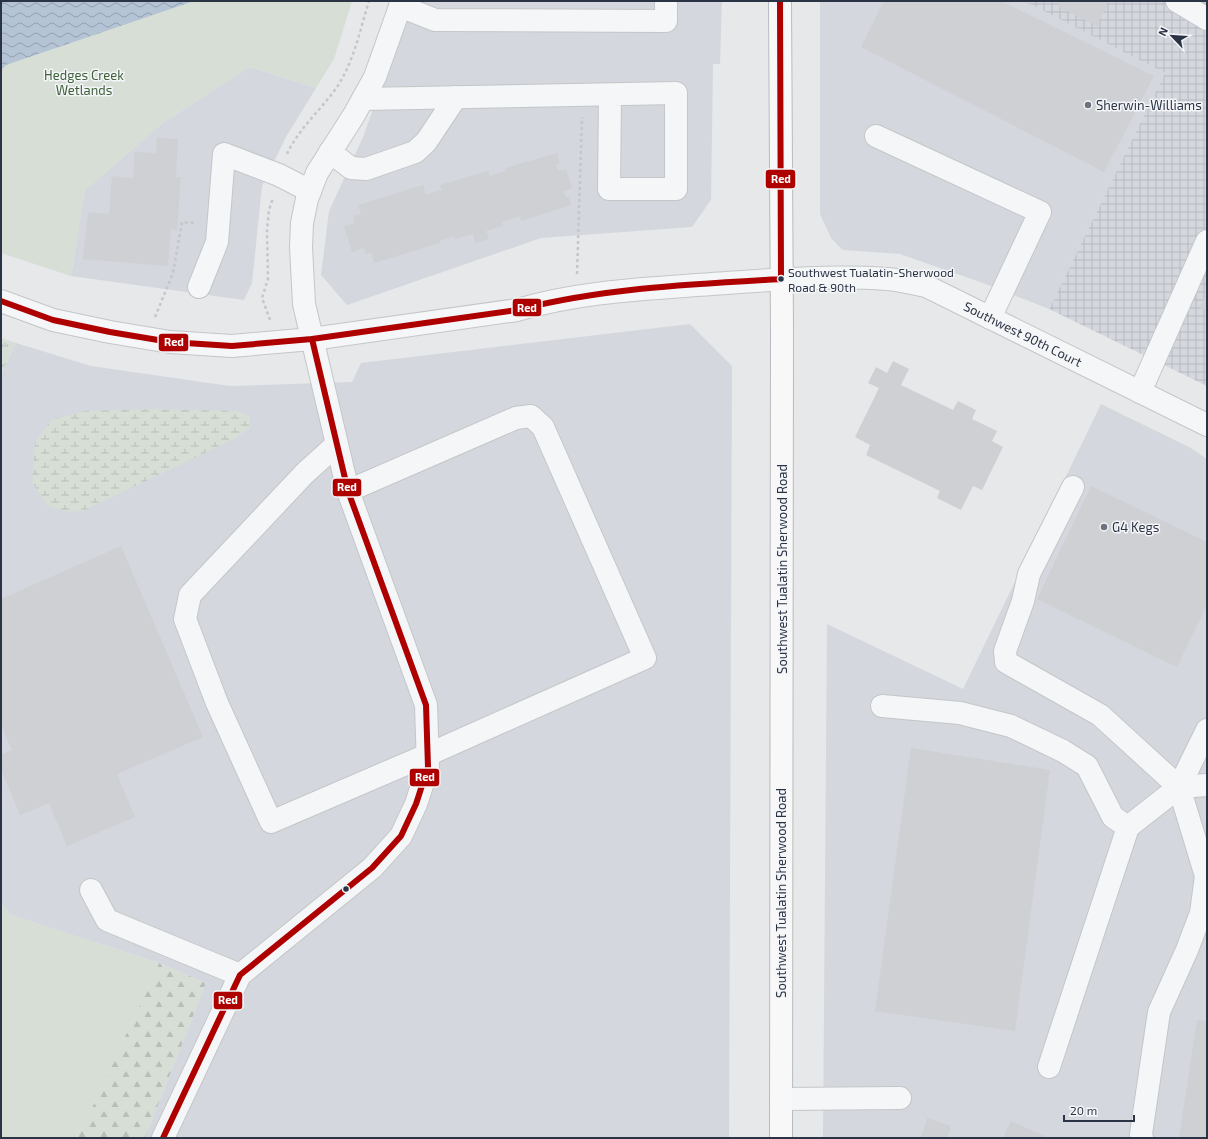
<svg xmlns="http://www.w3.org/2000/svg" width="1208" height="1139" font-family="'Exo 2',sans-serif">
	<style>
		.built { fill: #d4d7dd }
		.industrial { fill: url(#industrial-grid) }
		.grass { fill: url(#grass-tufts) }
		.forest { fill: url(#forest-firs) }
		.wetland { fill: url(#wetland-marsh) }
		.park { fill: #d6ded6 }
		.water { fill: url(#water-waves) }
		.building { fill: #ced0d3 }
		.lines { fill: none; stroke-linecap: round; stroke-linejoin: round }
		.minor-casing { stroke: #c4c6c8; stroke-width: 24 }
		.highway-casing { stroke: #b8bbbf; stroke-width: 24 }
		.path { stroke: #c5c6ca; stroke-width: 2.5; stroke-dasharray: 3 3; stroke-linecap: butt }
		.minor { stroke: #f5f6f7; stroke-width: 22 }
		.highway { stroke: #f8f8f8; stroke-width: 22 }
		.bus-1-casing { stroke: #f4f6f9; stroke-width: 9 }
		.bus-1 { stroke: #af0000; stroke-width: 6 }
		.poi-dot { fill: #6c737f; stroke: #f4f6f9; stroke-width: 1.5 }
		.bus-dot { fill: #2b3445; stroke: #f4f6f9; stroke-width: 1.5 }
		.labels { text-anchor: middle; stroke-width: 3; stroke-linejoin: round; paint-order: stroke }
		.bus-label { font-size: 12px; fill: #2b3445; stroke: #f4f6f9; text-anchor: start }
		.park-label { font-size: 13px; fill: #3f6138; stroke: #f4f6f9 }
		.poi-label { font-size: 13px; fill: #2b3445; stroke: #f4f6f9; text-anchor: start }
		.street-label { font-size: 13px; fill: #2b3445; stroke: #f4f6f9 }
		.line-badge { stroke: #f4f6f9; stroke-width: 1.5 }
		.badge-label { font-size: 11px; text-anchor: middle; font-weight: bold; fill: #fff }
	</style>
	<defs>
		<pattern id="industrial-grid" width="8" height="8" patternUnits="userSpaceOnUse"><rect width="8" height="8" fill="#d4d7dd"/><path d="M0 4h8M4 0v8" fill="none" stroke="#b6b9bf"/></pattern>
		<pattern id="grass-tufts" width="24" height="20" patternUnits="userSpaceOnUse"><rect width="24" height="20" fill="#d6ded6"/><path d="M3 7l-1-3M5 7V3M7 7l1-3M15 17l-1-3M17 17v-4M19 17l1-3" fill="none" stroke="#b8bfb9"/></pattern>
		<pattern id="forest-firs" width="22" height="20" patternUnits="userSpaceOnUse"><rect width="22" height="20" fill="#d6ded6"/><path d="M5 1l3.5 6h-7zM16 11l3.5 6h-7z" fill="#b8bfb9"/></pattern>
		<pattern id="wetland-marsh" width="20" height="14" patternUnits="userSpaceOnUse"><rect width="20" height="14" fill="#d6ded6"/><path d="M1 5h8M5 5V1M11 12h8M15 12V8" fill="none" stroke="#b8bfb9"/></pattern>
		<pattern id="water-waves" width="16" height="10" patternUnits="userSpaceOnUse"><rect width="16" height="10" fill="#b4c4d5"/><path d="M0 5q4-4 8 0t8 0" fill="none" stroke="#93a0af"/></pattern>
	</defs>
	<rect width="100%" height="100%" fill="#e6e8ea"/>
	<path class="built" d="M412,1H722L720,64H713L711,200L692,227L541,238L347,305L321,275L329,211L363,137Z
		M820,1H1024L1165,73L1049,309L980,282L900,254L843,250L831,238L820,214Z
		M249,67L316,88L286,137L262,186L252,283L244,300L71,276L85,190L164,122Z
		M690,324L732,366L729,1138H145L206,983L159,963L11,915L1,903V375L16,343L91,366L230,386L352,382L361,363Z
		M1101,404L1191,448L1207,459V1138H823L827,624L963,689Z"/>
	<path class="industrial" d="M1024,1H1207V386L1049,309L1165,73Z"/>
	<path class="grass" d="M1,338L16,343L1,375Z"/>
	<path class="forest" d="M159,963L206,983L145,1138H76L89,1114Z"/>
	<path class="wetland" d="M154,409L236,411L250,416V427L236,438L83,511L68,512L47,506L32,482L35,443L51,420L85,411Z"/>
	<path class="park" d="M1,1H352L334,59L316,88L249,67L164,122L85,190L71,276L1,253Z
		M1,903L11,915L159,963L89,1114L76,1138H1Z"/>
	<path class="water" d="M1,1H194L6,65L1,70Z"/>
	<path class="building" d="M884,1H1001L1154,76L1104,172L861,47Z
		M1060,1H1109L1097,26L1058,7Z
		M157,138L178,139L176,177H181L177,230L171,229L168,266L83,259L88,212L109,214L112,176L133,178L135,152L156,153Z
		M557,153L560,164L556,165L558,171L566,169L572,188L564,191L566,198L569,197L571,205L521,221L520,216L502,222L503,226L486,231L489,239L476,243L473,234L455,239L454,236L439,241L440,243L374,263L371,253L366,254L364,248L352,252L344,226L355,223L353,216L361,214L358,205L423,185L426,195L442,190L440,185L488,171L490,176L506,171L505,168Z
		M1207,293V311L1200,308Z
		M893,361L909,369L901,385L953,410L958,401L976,410L972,419L997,431L992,441L1003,447L982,490L973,486L961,510L937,498L940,491L866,455L870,445L855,437L879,388L868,383L876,367L887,373Z
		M1091,486L1207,542V605L1177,667L1037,599Z
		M121,546L203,737L117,774L135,817L67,846L49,803L20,815L1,769V754L12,750L1,725V599Z
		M911,748L1050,770L1015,1031L875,1011Z
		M1197,1020L1207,1021V1138H1179Z
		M927,1118L951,1126L947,1138H921Z
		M1011,1121L1049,1138H1003Z"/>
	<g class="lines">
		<g class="minor-casing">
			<g id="minor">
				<path d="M1177,1L1207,19"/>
				<path d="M400,6L435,20L666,21V1"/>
				<path d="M363,99L676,93V189H609L610,95"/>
				<path d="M876,136L1040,212L990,318"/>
				<path d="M330,152L351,168L366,169L415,152L426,142L456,97"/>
				<path d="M199,287L217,242L224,154L279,175L310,191"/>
				<path id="s1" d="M1,301L53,320L110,332L170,342L232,346L312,339L517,310C582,291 645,289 712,284C770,280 828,275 887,279C900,280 913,283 926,286L1207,425"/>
				<path d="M1140,392L1207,241"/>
				<path d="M336,445L305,473L190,595L185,619L217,703L271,822L427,755L645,658L543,427L531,416L516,418L348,491"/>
				<path d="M1073,487L1029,574L1023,601L1005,651L1006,662L1100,715L1179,787L1206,876L1201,913L1187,950L1159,1012L1141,1134L1142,1138"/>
				<path d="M882,706L960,713L1011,726L1063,751L1087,766L1113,817L1128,827L1179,787L1207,785"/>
				<path d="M1179,787L1207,730"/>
				<path d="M91,890L107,920L240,975"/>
				<path d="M1049,1067L1128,827"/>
				<path d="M781,1099L900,1098"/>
				<path d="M163,1138L240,975L372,868L401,836L416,804L428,767L426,705L348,491L304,304L301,247L302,223L307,199L317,173L354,115L375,77L402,1"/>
			</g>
		</g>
		<g class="highway-casing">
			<path id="highway" d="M780,1L782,333L781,1138"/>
		</g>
		<path class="path" d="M287,154C299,128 321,110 337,87C354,61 360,30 369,1
			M577,274L582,117
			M155,317L173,273L182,222L196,223
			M270,320L262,298L268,279L267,231L269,210L273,198"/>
		<use href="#minor" class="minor"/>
		<use href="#highway" class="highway"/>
		<g class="bus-1-casing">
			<path id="bus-1" d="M1,301L53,320L110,332L170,342L232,346L312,339L517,310C604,288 692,284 781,279L780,1
				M163,1138L240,975L372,868L401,836L416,804L428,767L426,705L348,491L312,339"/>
		</g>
		<use href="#bus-1" class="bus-1"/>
	</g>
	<g class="poi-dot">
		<circle cx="1088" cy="105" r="4"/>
		<circle cx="1104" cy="527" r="4"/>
	</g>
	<g class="bus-dot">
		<circle cx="781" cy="279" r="3.5"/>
		<circle cx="346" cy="889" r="3.5"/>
	</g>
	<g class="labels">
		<g class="bus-label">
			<text x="788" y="277">Southwest Tualatin-Sherwood<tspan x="788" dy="15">Road &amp; 90th</tspan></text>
		</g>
		<g class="park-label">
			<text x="84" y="80">Hedges Creek<tspan x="84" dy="15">Wetlands</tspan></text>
		</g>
		<g class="poi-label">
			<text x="1096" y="110">Sherwin-Williams</text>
			<text x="1112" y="532">G4 Kegs</text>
		</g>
		<g class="street-label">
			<text dy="5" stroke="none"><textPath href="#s1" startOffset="1044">Southwest 90th Court</textPath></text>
			<text transform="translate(782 569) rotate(-90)" y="5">Southwest Tualatin Sherwood Road</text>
			<text transform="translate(781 893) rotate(-90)" y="5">Southwest Tualatin Sherwood Road</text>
		</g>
	</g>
	<g class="line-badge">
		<rect x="765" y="169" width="31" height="20" rx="4" fill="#af0000"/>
		<rect x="512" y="298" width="30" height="19" rx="4" fill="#af0000"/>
		<rect x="158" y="333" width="31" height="19" rx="4" fill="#af0000"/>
		<rect x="332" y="478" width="30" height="19" rx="4" fill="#af0000"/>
		<rect x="409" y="768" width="31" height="19" rx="4" fill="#af0000"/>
		<rect x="213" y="991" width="30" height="19" rx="4" fill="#af0000"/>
	</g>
	<g class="badge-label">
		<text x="781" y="183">Red</text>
		<text x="527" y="312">Red</text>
		<text x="174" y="346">Red</text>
		<text x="347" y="491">Red</text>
		<text x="425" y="781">Red</text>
		<text x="228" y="1004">Red</text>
	</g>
	<rect width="1208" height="1139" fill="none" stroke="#2b3445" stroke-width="4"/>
	<g transform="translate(1172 36) rotate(295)" stroke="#f4f6f9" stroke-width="3" paint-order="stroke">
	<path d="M0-3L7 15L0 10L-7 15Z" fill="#2b3445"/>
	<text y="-6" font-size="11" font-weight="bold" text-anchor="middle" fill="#2b3445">N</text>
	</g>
	<path d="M1064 1115v6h70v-6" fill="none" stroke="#2b3445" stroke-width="2"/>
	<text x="1070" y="1115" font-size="12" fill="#2b3445" stroke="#f4f6f9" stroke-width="3" paint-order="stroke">20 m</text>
</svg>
